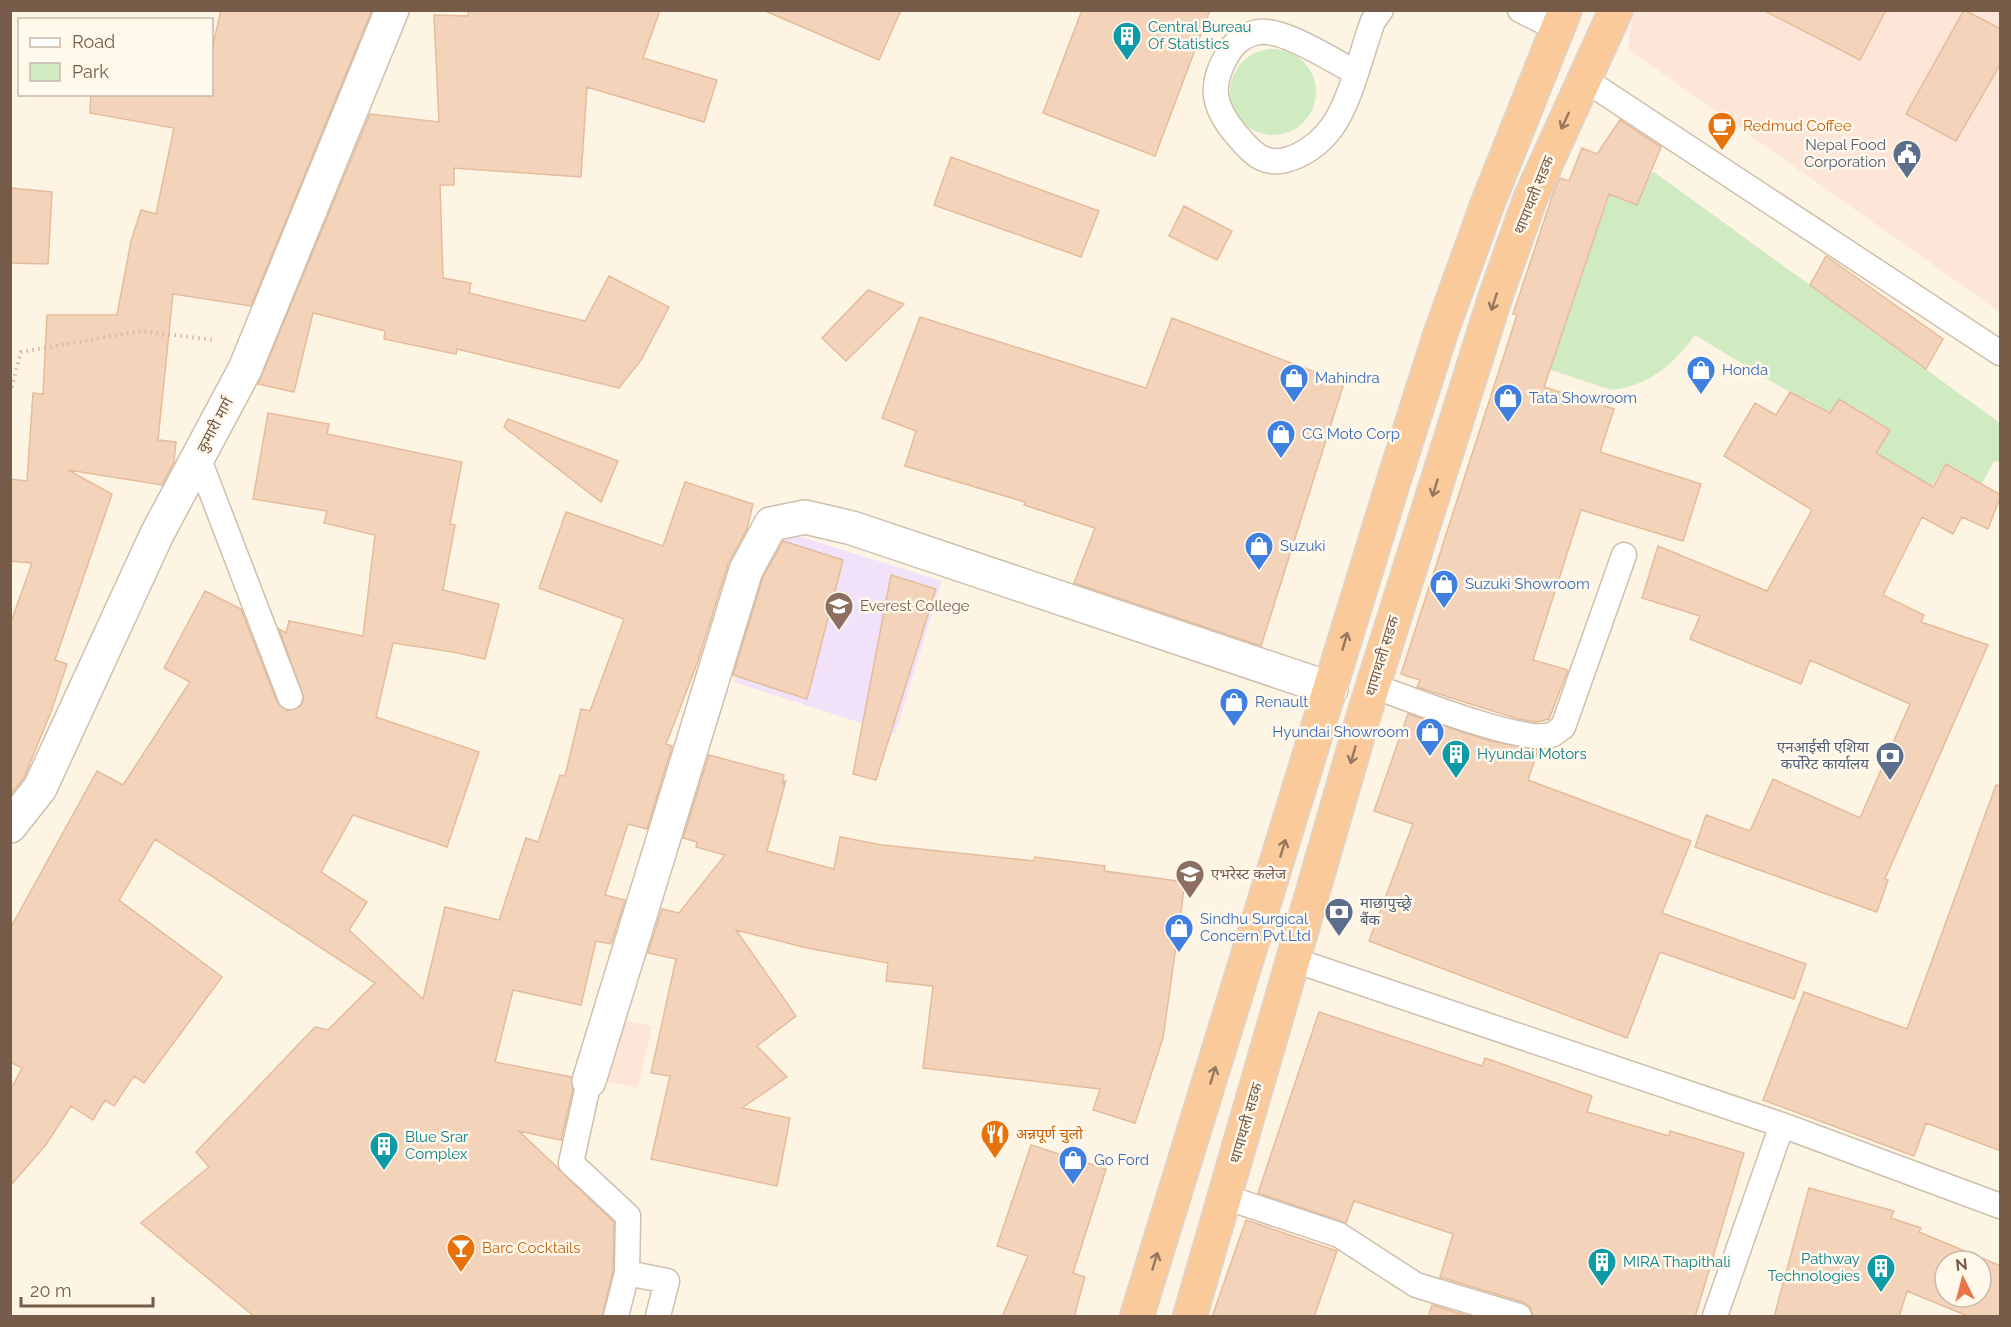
<svg xmlns="http://www.w3.org/2000/svg" width="2011" height="1327" font-family="Raleway,'Noto Sans Devanagari',sans-serif">
	<style>
		.commercial { fill: #fde5d8 }
		.education { fill: #f1e1f9 }
		.green { fill: #d0ebc2 }
		.building { fill: #f3d4bb; stroke: #e5bc9b; stroke-width: 1.5; fill-rule: evenodd }
		.lines { fill: none; stroke-linecap: round; stroke-linejoin: round }
		.service-casing { stroke: #d0bfad; stroke-width: 27 }
		.minor-casing { stroke: #d0bfad; stroke-width: 36 }
		.trunk-casing { stroke: #dbd4d0; stroke-width: 36 }
		.path { stroke: #d8b89e; stroke-width: 4; stroke-dasharray: 1.5 4.5; stroke-linecap: butt }
		.service { stroke: #fff; stroke-width: 24 }
		.minor { stroke: #fff; stroke-width: 33 }
		.trunk { stroke: #faca9b; stroke-width: 33 }
		.oneway { stroke: #97775e }
		.labels { text-anchor: middle; stroke-width: 5; stroke-linejoin: round; paint-order: stroke }
		.culture-label { font-size: 15px; fill: #0d838f; stroke: #fff8eb; text-anchor: start }
		.food-label { font-size: 15px; fill: #c56008; stroke: #fff8eb; text-anchor: start }
		.service-label { font-size: 15px; fill: #4e5e75; stroke: #fff8eb; text-anchor: end }
		.street-label { font-size: 15px; fill: #765b49; stroke: #fff8eb }
		.shop-label { font-size: 15px; fill: #366cbe; stroke: #fff8eb; text-anchor: start }
		.education-label { font-size: 15px; fill: #785e54; stroke: #fff8eb; text-anchor: start }
	</style>
	<rect width="100%" height="100%" fill="#fdf4e4"/>
	<path class="commercial" d="M1633,11H2000V312L1628,49Z
		M610,1017L652,1026L638,1088L596,1079Z"/>
	<path class="education" d="M788,533L942,581L895,734L734,682Z"/>
	<path class="green" d="M1230 92a43 43 0 1 1 86 0a43 43 0 1 1-86 0Z
		M1654,172L2000,423V462L1994,461L1982,484L1946,464L1931,486L1876,453L1890,429L1839,399L1830,413L1806,398L1804,401L1695,335C1674,364 1649,386 1611,390L1527,362L1563,330L1609,195L1637,205L1650,174Z"/>
	<path class="building" d="M221,10H372L251,306L173,294L158,440L176,442L174,462L162,485L68,470L112,494L55,660L67,664L52,709L24,778L10,795V625L32,563L10,561V479L27,481L33,393L43,394L47,315H117L131,241L141,210L156,214L174,128L90,113L91,94H212V49Z
		M469,10H660L643,58L717,80L704,122L587,87L581,177L454,168V185H440L443,278L471,283L469,293L585,321L609,276L669,307L641,360L619,388L457,349L456,354L384,339L385,331L313,313L294,392L258,384L370,114L439,122L434,15L468,16Z
		M763,10H901L879,60Z
		M1082,10H1210L1155,156L1043,113Z
		M1763,10H1886L1860,60Z
		M1964,10L2001,29V63L1956,141L1906,114Z
		M1620,120L1661,147L1637,205L1609,194L1544,387L1614,409L1600,452L1701,484L1683,541L1581,510L1533,660L1568,670L1549,719L1537,722L1518,719L1417,687L1420,680L1401,674L1517,315L1513,314L1555,188L1560,178L1569,181L1582,148L1597,154Z
		M951,157L1099,211L1081,257L934,205Z
		M10,188L52,192L48,264L10,263Z
		M1184,206L1232,231L1217,260L1169,236Z
		M1826,256L1943,339L1926,369L1810,285Z
		M868,290L904,304L846,361L822,338Z
		M920,317L1146,388L1172,318L1344,383L1261,646L1074,583L1095,528L1024,505L1025,502L905,466L916,431L882,418Z
		M1790,392L1830,413L1839,399L1890,430L1876,453L1933,487L1946,464L2001,495L1988,529L1962,517L1953,534L1922,517L1883,595L1924,615L1921,622L1988,645L1885,879L1888,880L1877,912L1695,847L1706,815L1750,831L1773,779L1860,818L1910,704L1810,660L1801,684L1690,639L1700,616L1642,598L1658,546L1767,591L1812,510L1724,456L1755,403L1776,415Z
		M268,413L329,424L327,434L462,462L450,524L455,525L443,590L499,604L485,659L453,652L393,643L376,717L479,752L447,847L353,815L321,872L367,902L349,930L423,999L445,907L499,920L526,838L538,842L560,775L565,776L581,709L590,711L624,619L539,588L566,512L663,546L685,482L753,504L747,529L728,564L697,664L666,744L672,746L647,829L628,824L605,895L625,900L611,944L596,941L581,1005L513,990L495,1062L571,1077L573,1089L561,1140L519,1131L614,1222L613,1271L602,1317H255L141,1223L209,1167L196,1152L315,1027L328,1030L375,983L155,839L119,900L222,977L144,1083L134,1076L114,1106L105,1100L93,1120L71,1106L45,1146L10,1186V1091L22,1068L10,1062V929L97,771L123,785L190,682L164,668L205,591L241,609L277,702L287,711L301,706L304,699L279,629L286,633L289,621L363,636L375,535L324,523L327,511L253,499Z
		M508,419L618,461L601,502L504,427Z
		M783,541L843,560L807,699L733,675L763,577Z
		M891,575L936,589L876,780L853,774Z
		M1408,714L1487,740L1538,750L1528,780L1691,841L1662,913L1806,964L1794,999L1660,952L1627,1038L1369,941L1413,824L1374,811Z
		M709,755L784,775L782,785L786,780L767,851L834,869L840,837L882,845L1034,861L1035,857L1105,866L1104,871L1185,882L1163,1038L1135,1123L1093,1110L1100,1089L923,1068L933,986L886,981L888,963L807,948L736,930L796,1016L757,1046L787,1077L742,1108L790,1118L777,1186L651,1159L670,1076L651,1073L676,959L648,953L662,909L679,913L725,855L696,847L697,842L683,838Z
		M1996,785L2001,786V1151L1926,1123L1914,1156L1763,1100L1804,992L1907,1029Z
		M1319,1012L1482,1066L1485,1058L1592,1096L1587,1112L1669,1136L1670,1131L1744,1153L1695,1317H1533L1530,1307L1523,1302L1440,1277L1453,1234L1354,1201L1346,1223L1258,1193Z
		M1031,1145L1106,1169L1073,1273L1085,1277L1074,1317H1002L1028,1256L997,1246Z
		M1809,1188L1894,1211L1891,1218L1921,1228L1919,1232L2001,1266V1317H1970L1907,1291L1899,1317H1774ZM1945,1261H1981V1297H1945Z
		M1246,1220L1337,1251L1314,1317H1212Z
		M1432,1305L1471,1317H1428Z"/>
	<g class="lines">
		<g class="service-casing">
			<path id="service" d="M1520,10L1556,28
				M1355,72C1331,60 1285,29 1259,32C1245,34 1233,43 1227,55C1209,86 1213,106 1235,133C1242,141 1249,150 1258,156C1283,172 1318,147 1332,127C1350,103 1362,51 1373,21L1381,10
				M1584,79L2000,353
				M198,457L290,697
				M1373,686C1408,698 1521,744 1551,735C1555,734 1559,729 1563,727L1624,555
				M1294,960L1782,1125L2000,1206
				M589,1081L571,1163L628,1216L627,1273L616,1316
				M1225,1197L1339,1235L1416,1285L1519,1316
				M627,1273L667,1281L658,1316
				M1715,1316L1782,1125"/>
		</g>
		<g class="minor-casing">
			<path id="minor" d="M10,826L40,788L157,534L245,369L392,10
				M589,1081L746,570L771,524L805,517L852,528L1331,689"/>
		</g>
		<g class="trunk-casing">
			<path id="trunk" d="M1137,1316L1393,483L1440,335L1487,205L1565,10
				M1190,1316L1365,711L1495,298L1530,199L1616,10"/>
		</g>
		<path class="path" d="M10,393L21,352L141,331L215,340"/>
		<use href="#service" class="service"/>
		<use href="#minor" class="minor"/>
		<use href="#trunk" class="trunk"/>
	</g>
	<defs><path id="oneway-shaft" d="M-6 0H5M1.5-3L5.5 0L1.5 3" fill="none" stroke-width="1.6" stroke-linecap="round" stroke-linejoin="round" transform="scale(1.5)"/></defs>
	<g class="oneway">
		<use href="#oneway-shaft" transform="translate(1565 121) rotate(115)"/>
		<use href="#oneway-shaft" transform="translate(1494 302) rotate(108)"/>
		<use href="#oneway-shaft" transform="translate(1435 488) rotate(107)"/>
		<use href="#oneway-shaft" transform="translate(1345 641) rotate(-74)"/>
		<use href="#oneway-shaft" transform="translate(1353 755) rotate(106)"/>
		<use href="#oneway-shaft" transform="translate(1283 848) rotate(-73)"/>
		<use href="#oneway-shaft" transform="translate(1213 1075) rotate(-73)"/>
		<use href="#oneway-shaft" transform="translate(1155 1261) rotate(-73)"/>
	</g>
	<defs>
		<g id="building-pin" transform="scale(1.5)"><path d="M0 17L-7.5 6A9.5 9.5 0 1 1 7.5 6Z" fill="#0f9aa8" stroke="#fff8eb"/><path d="M-4-6H4V6H1V3H-1V6H-4ZM-2.5-4.3h1.7v1.8h-1.7ZM.8-4.3h1.7v1.8H.8ZM-2.5-1h1.7V.8h-1.7ZM.8-1h1.7V.8H.8Z" fill="#fff"/></g>
		<g id="cafe-pin" transform="scale(1.5)"><path d="M0 17L-7.5 6A9.5 9.5 0 1 1 7.5 6Z" fill="#e8710a" stroke="#fff8eb"/><path d="M-5.5-4.5H6V0H3Q3 3.5 0 3.5H-2.5Q-5.5 3.5-5.5 0ZM3-3.2v2h1.7v-2ZM-6 4.5H4V6H-6Z" fill="#fff"/></g>
		<g id="civic-pin" transform="scale(1.5)"><path d="M0 17L-7.5 6A9.5 9.5 0 1 1 7.5 6Z" fill="#5c6f8a" stroke="#fff8eb"/><path d="M-.6-6.5H3V-4.5H.6V-3L4-1V1h2V6H-6V1h2V-1L-.6-3ZM-1.2 2.5V6h2.4V2.5Z" fill="#fff"/></g>
		<g id="shop-pin" transform="scale(1.5)"><path d="M0 17L-7.5 6A9.5 9.5 0 1 1 7.5 6Z" fill="#3f7fe0" stroke="#fff8eb"/><path d="M-5-2.5h2.3a2.7 3.5 0 0 1 5.4 0H5L5.5 6h-11ZM-1.5-2.5h3a1.5 2.3 0 0 0-3 0Z" fill="#fff"/></g>
		<g id="university-pin" transform="scale(1.5)"><path d="M0 17L-7.5 6A9.5 9.5 0 1 1 7.5 6Z" fill="#8d6e63" stroke="#fff8eb"/><path d="M0-5L7-2L0 1L-7-2ZM-4 1L0 2.5L4 1V4Q0 6-4 4Z" fill="#fff"/></g>
		<g id="bank-pin" transform="scale(1.5)"><path d="M0 17L-7.5 6A9.5 9.5 0 1 1 7.5 6Z" fill="#5c6f8a" stroke="#fff8eb"/><path d="M-6-4H6V4H-6ZM0-2.3a2.3 2.3 0 1 0 0 4.6a2.3 2.3 0 1 0 0-4.6Z" fill="#fff"/></g>
		<g id="restaurant-pin" transform="scale(1.5)"><path d="M0 17L-7.5 6A9.5 9.5 0 1 1 7.5 6Z" fill="#e8710a" stroke="#fff8eb"/><path d="M-5-6h1v4h1v-4h1v4h1v-4h1v5L-1.5 .5V6h-2V.5L-5-1ZM5-6V6H3V1.5H1.5Q1.5-4 5-6Z" fill="#fff"/></g>
		<g id="bar-pin" transform="scale(1.5)"><path d="M0 17L-7.5 6A9.5 9.5 0 1 1 7.5 6Z" fill="#e8710a" stroke="#fff8eb"/><path d="M-6-5H6L.8 .8V4.5H3.5V6h-7V4.5H-.8V.8Z" fill="#fff"/></g>
	</defs>
	<g fill-rule="evenodd">
		<use href="#building-pin" x="1127" y="36"/>
		<use href="#cafe-pin" x="1722" y="126"/>
		<use href="#civic-pin" x="1907" y="154"/>
		<use href="#shop-pin" x="1701" y="370"/>
		<use href="#shop-pin" x="1294" y="378"/>
		<use href="#shop-pin" x="1508" y="398"/>
		<use href="#shop-pin" x="1281" y="434"/>
		<use href="#shop-pin" x="1259" y="546"/>
		<use href="#shop-pin" x="1444" y="584"/>
		<use href="#university-pin" x="839" y="606"/>
		<use href="#shop-pin" x="1234" y="702"/>
		<use href="#shop-pin" x="1430" y="732"/>
		<use href="#building-pin" x="1456" y="754"/>
		<use href="#bank-pin" x="1890" y="756"/>
		<use href="#university-pin" x="1190" y="874"/>
		<use href="#bank-pin" x="1339" y="912"/>
		<use href="#shop-pin" x="1179" y="928"/>
		<use href="#restaurant-pin" x="995" y="1134"/>
		<use href="#building-pin" x="384" y="1146"/>
		<use href="#shop-pin" x="1073" y="1160"/>
		<use href="#bar-pin" x="461" y="1248"/>
		<use href="#building-pin" x="1602" y="1262"/>
		<use href="#building-pin" x="1881" y="1268"/>
	</g>
	<g class="labels">
		<g class="culture-label">
			<text x="1148" y="32">Central Bureau<tspan x="1148" dy="17">Of Statistics</tspan></text>
			<text x="1477" y="759">Hyundai Motors</text>
			<text x="405" y="1142">Blue Srar<tspan x="405" dy="17">Complex</tspan></text>
			<text x="1860" y="1264" text-anchor="end">Pathway<tspan x="1860" dy="17">Technologies</tspan></text>
			<text x="1623" y="1267">MIRA Thapithali</text>
		</g>
		<g class="food-label">
			<text x="1743" y="131">Redmud Coffee</text>
			<text x="1016" y="1139">अन्नपूर्ण चुलो</text>
			<text x="482" y="1253">Barc Cocktails</text>
		</g>
		<g class="service-label">
			<text x="1886" y="150">Nepal Food<tspan x="1886" dy="17">Corporation</tspan></text>
			<text x="1869" y="752">एनआईसी एशिया<tspan x="1869" dy="17">कर्पोरेट कार्यालय</tspan></text>
			<text x="1360" y="908" text-anchor="start">माछापुच्छ्रे<tspan x="1360" dy="17">बैंक</tspan></text>
		</g>
		<g class="street-label">
			<text transform="translate(1534 195) rotate(-68)" y="5">थापाथली सडक</text>
			<text transform="translate(215 425) rotate(-62)" y="5">कुमारी मार्ग</text>
			<text transform="translate(1382 656) rotate(-73)" y="5">थापाथली सडक</text>
			<text transform="translate(1246 1123) rotate(-74)" y="5">थापाथली सडक</text>
		</g>
		<g class="shop-label">
			<text x="1722" y="375">Honda</text>
			<text x="1315" y="383">Mahindra</text>
			<text x="1529" y="403">Tata Showroom</text>
			<text x="1302" y="439">CG Moto Corp</text>
			<text x="1280" y="551">Suzuki</text>
			<text x="1465" y="589">Suzuki Showroom</text>
			<text x="1255" y="707">Renault</text>
			<text x="1409" y="737" text-anchor="end">Hyundai Showroom</text>
			<text x="1200" y="924">Sindhu Surgical<tspan x="1200" dy="17">Concern Pvt.Ltd</tspan></text>
			<text x="1094" y="1165">Go Ford</text>
		</g>
		<g class="education-label">
			<text x="860" y="611">Everest College</text>
			<text x="1211" y="879">एभरेस्ट कलेज</text>
		</g>
	</g>
	<rect width="2011" height="1327" fill="none" stroke="#765b49" stroke-width="24"/>
	<rect x="18" y="18" width="195" height="78" fill="#fff8eb" stroke="#c8b9aa" stroke-width="1.5"/>
	<rect x="30" y="38" width="30" height="9" fill="#ffffff" stroke="#c8b9aa" stroke-width="1.5"/>
	<text x="72" y="48" font-size="18" fill="#765b49">Road</text>
	<rect x="30" y="63" width="30" height="18" fill="#d0ebc2" stroke="#c8b9aa" stroke-width="1.5"/>
	<text x="72" y="78" font-size="18" fill="#765b49">Park</text>
	<g transform="translate(1963 1279) rotate(354)"><circle r="28" fill="#fff8eb" stroke="#c8b9aa" stroke-width="1.5"/>
	<path d="M0-4.5L10 22L0 15L-10 22Z" fill="#e97447"/>
	<text y="-9" font-size="16" font-weight="bold" text-anchor="middle" fill="#765b49">N</text>
	</g>
	<path d="M21 1297v9h132v-9" fill="none" stroke="#765b49" stroke-width="3"/>
	<text x="30" y="1297" font-size="18" fill="#765b49" stroke="#fff8eb" stroke-width="4.5" paint-order="stroke">20 m</text>
</svg>
